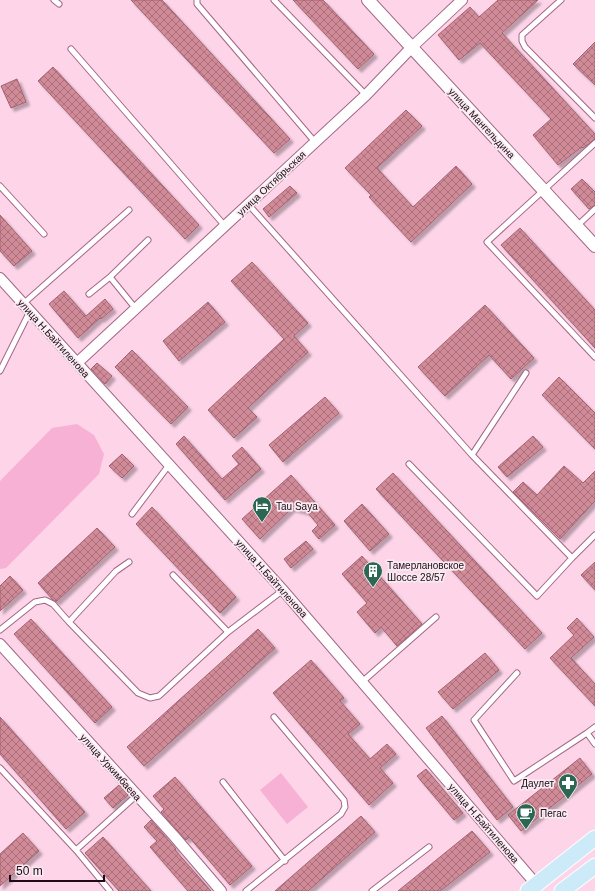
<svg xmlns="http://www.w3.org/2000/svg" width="595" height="891" font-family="Arial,sans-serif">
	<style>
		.garden { fill: #f7b1d4 }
		.building { fill: url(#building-cross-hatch); stroke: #a4626f; filter: url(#shadow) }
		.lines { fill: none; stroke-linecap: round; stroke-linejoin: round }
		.service-casing { stroke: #a36786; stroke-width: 7 }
		.minor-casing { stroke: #a36786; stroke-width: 12 }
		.tertiary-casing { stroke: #a36786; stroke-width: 14 }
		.primary-casing { stroke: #fff; stroke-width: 17 }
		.service { stroke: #fff; stroke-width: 5 }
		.minor { stroke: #fff; stroke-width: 10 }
		.tertiary { stroke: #fff; stroke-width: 12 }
		.primary { stroke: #cdeaf8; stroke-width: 15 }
		.labels { text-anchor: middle; stroke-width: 3.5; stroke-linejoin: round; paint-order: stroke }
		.street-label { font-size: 10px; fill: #200a16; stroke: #f8eaf1 }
		.poi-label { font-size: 10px; fill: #200a16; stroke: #f8eaf1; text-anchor: start }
	</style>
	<defs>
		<pattern id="building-cross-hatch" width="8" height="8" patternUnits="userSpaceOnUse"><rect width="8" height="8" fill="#d18b98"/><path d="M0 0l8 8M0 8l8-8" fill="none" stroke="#a9707b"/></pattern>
		<filter id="shadow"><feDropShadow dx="3.5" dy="3.5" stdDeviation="1" flood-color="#0004"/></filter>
	</defs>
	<rect width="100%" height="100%" fill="#fdd4e8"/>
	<path class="garden" d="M77,424L94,435L104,454L99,474L6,568L0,569V481L52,428Z
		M281,773L308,807L287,824L260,790Z"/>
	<path class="building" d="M131,0H162L290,139L274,153Z
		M293,0H323L374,54L358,69Z
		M498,0H538L502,33L595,134V139L583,148L582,147L579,149L558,165L533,135L551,119L480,43L459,60L438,35L470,7L479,17Z
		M595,42V85L573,64Z
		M53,67L199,225L185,239L38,81Z
		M17,79L26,102L11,108L1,86Z
		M406,110L422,126L377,168L413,207L456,166L472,184L411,242L369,197L371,195L345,168Z
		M582,179L595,192V205L589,209L571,189Z
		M290,186L297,193L269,217L263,209Z
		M0,215L32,251L14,266L0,251Z
		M520,228L595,310V348L501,245Z
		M252,262L308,323L294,336L308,352L248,408L257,417L234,438L208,410L284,339L231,281Z
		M64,291L86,316L105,299L113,309L101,319L100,318L78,338L49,304Z
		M208,302L225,322L179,361L163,341Z
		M485,305L534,358L511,379L489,355L445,396L418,367Z
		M132,350L188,407L171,424L115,367Z
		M97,363L112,376L105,384L91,369Z
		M559,377L595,413V449L542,395Z
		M325,397L339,413L283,462L269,445Z
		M184,436L222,479L239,464L232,456L242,447L261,469L225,500L176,444Z
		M533,436L543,447L507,477L498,467Z
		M122,454L134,466L122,478L109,466Z
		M564,466L583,483L595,471V501L560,539L513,492L523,482L537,495Z
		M393,473L542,633L525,649L376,489Z
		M291,475L335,525L319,539L312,531L318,525L307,512L292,508L260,539L242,519Z
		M362,504L389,534L370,551L344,521Z
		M152,507L236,597L220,613L136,524Z
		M97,528L115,547L56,602L52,599L38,583Z
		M306,541L313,549L291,568L284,559Z
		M362,556L422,624L397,646L381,627L375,633L357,612L367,603L342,574Z
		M595,562V590L581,575Z
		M10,576L23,590L0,611V586Z
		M577,618L594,637L571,658L595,684V706L550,658L574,635L567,628Z
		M31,619L112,707L95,723L14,634Z
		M258,629L275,648L144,766L127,747Z
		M485,653L499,670L453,709L438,692Z
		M311,660L344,698L340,701L360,724L348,734L370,759L387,744L396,754L380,768L393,783L369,805L273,693Z
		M442,716L513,807L497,820L426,728Z
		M0,717L85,812L66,829L0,754Z
		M580,758L592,774L521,831L508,815Z
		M426,769L463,813L454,820L417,776Z
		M175,777L252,866L230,885L189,837L186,840L161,812L164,809L153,796Z
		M119,785L128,795L113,808L104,798Z
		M361,816L375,832L308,891H275Z
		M151,820L176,849L175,850L211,891H188L150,847L157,841L144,827Z
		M472,831L490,852L440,891H398Z
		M23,833L39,851L0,886V854Z
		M103,837L151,891H119L85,853Z"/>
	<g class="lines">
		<g class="service-casing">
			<path id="service" d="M54,0L59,4
				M197,0V4L315,142
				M274,0L366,95
				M561,0L522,35V41L525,47L595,118
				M71,49L225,226
				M595,143L487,242L595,357
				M0,186L44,234
				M248,204L472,455L572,558L595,535
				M577,226L595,209
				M110,277L136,309
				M89,294L110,277L148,240
				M23,304L129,210
				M0,371L30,311
				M472,455L526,373
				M409,464L537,596L572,558
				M132,514L169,465
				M129,562L116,571L69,622L138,693L150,698L159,696L228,632L278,594L281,588
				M173,575L228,632
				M0,630L35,602L45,600L53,604L69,622
				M517,673L474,720L514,781L587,733L595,744
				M362,682L436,617
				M587,733L595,727
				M0,768L76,850
				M223,782L285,861
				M110,891L76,850L137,795
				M246,891L341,814L345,807L344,800L274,717
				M372,891L429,847"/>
		</g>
		<g class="minor-casing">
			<path id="minor" d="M0,278L281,588L536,884
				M77,363L366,95L412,47L462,0
				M0,644L174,836L221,891"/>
		</g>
		<g class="tertiary-casing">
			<path id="tertiary" d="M368,0L595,246"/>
		</g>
		<g class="primary-casing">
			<path id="primary" d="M528,891L595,838
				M562,891L595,866"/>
		</g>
		<use href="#service" class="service"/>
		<use href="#minor" class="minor"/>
		<use href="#tertiary" class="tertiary"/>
		<use href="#primary" class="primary"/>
	</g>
	<defs>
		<g id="hotel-pin" transform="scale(1)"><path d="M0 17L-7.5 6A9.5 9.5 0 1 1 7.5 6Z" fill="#2b6753" stroke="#f8eaf1"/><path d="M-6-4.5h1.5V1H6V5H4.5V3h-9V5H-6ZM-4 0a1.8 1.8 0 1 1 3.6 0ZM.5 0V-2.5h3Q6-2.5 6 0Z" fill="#fff"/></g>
		<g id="building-pin" transform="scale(1)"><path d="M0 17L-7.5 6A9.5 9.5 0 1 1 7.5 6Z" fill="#2b6753" stroke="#f8eaf1"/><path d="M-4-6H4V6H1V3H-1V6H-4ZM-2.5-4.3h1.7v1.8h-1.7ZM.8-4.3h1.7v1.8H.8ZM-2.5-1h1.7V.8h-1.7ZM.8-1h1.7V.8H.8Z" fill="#fff"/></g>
		<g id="pharmacy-pin" transform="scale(1)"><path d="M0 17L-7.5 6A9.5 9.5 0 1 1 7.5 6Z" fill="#2b6753" stroke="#f8eaf1"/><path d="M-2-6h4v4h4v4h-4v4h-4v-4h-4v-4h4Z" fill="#fff"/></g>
		<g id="cafe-pin" transform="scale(1)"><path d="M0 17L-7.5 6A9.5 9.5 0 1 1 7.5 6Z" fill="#2b6753" stroke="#f8eaf1"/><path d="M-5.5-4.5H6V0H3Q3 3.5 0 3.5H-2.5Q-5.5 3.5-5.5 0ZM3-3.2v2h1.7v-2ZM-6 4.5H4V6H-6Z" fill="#fff"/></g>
	</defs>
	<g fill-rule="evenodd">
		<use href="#hotel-pin" x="262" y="506"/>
		<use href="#building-pin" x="373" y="571"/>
		<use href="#pharmacy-pin" x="568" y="783"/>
		<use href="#cafe-pin" x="526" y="813"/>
	</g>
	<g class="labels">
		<g class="street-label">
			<text transform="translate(482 123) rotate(47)" y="4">улица Мангельдина</text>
			<text transform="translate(271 183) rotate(-43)" y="4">улица Октябрьская</text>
			<text transform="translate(54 338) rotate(48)" y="4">улица Н.Байтиленова</text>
			<text transform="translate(272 578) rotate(48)" y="4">улица Н.Байтиленова</text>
			<text transform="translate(111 767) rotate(48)" y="4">улица Уркимбаева</text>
			<text transform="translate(484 823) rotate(49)" y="4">улица Н.Байтиленова</text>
		</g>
		<g class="poi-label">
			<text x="276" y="510">Tau Saya</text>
			<text x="387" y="569">Тамерлановское<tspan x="387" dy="12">Шоссе 28/57</tspan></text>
			<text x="554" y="787" text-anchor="end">Даулет</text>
			<text x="540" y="817">Пегас</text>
		</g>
	</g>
	<path d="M10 875v6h94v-6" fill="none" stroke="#200a16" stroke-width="2"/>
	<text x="16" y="875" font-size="12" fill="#200a16" stroke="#f8eaf1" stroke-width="3" paint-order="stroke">50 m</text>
</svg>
